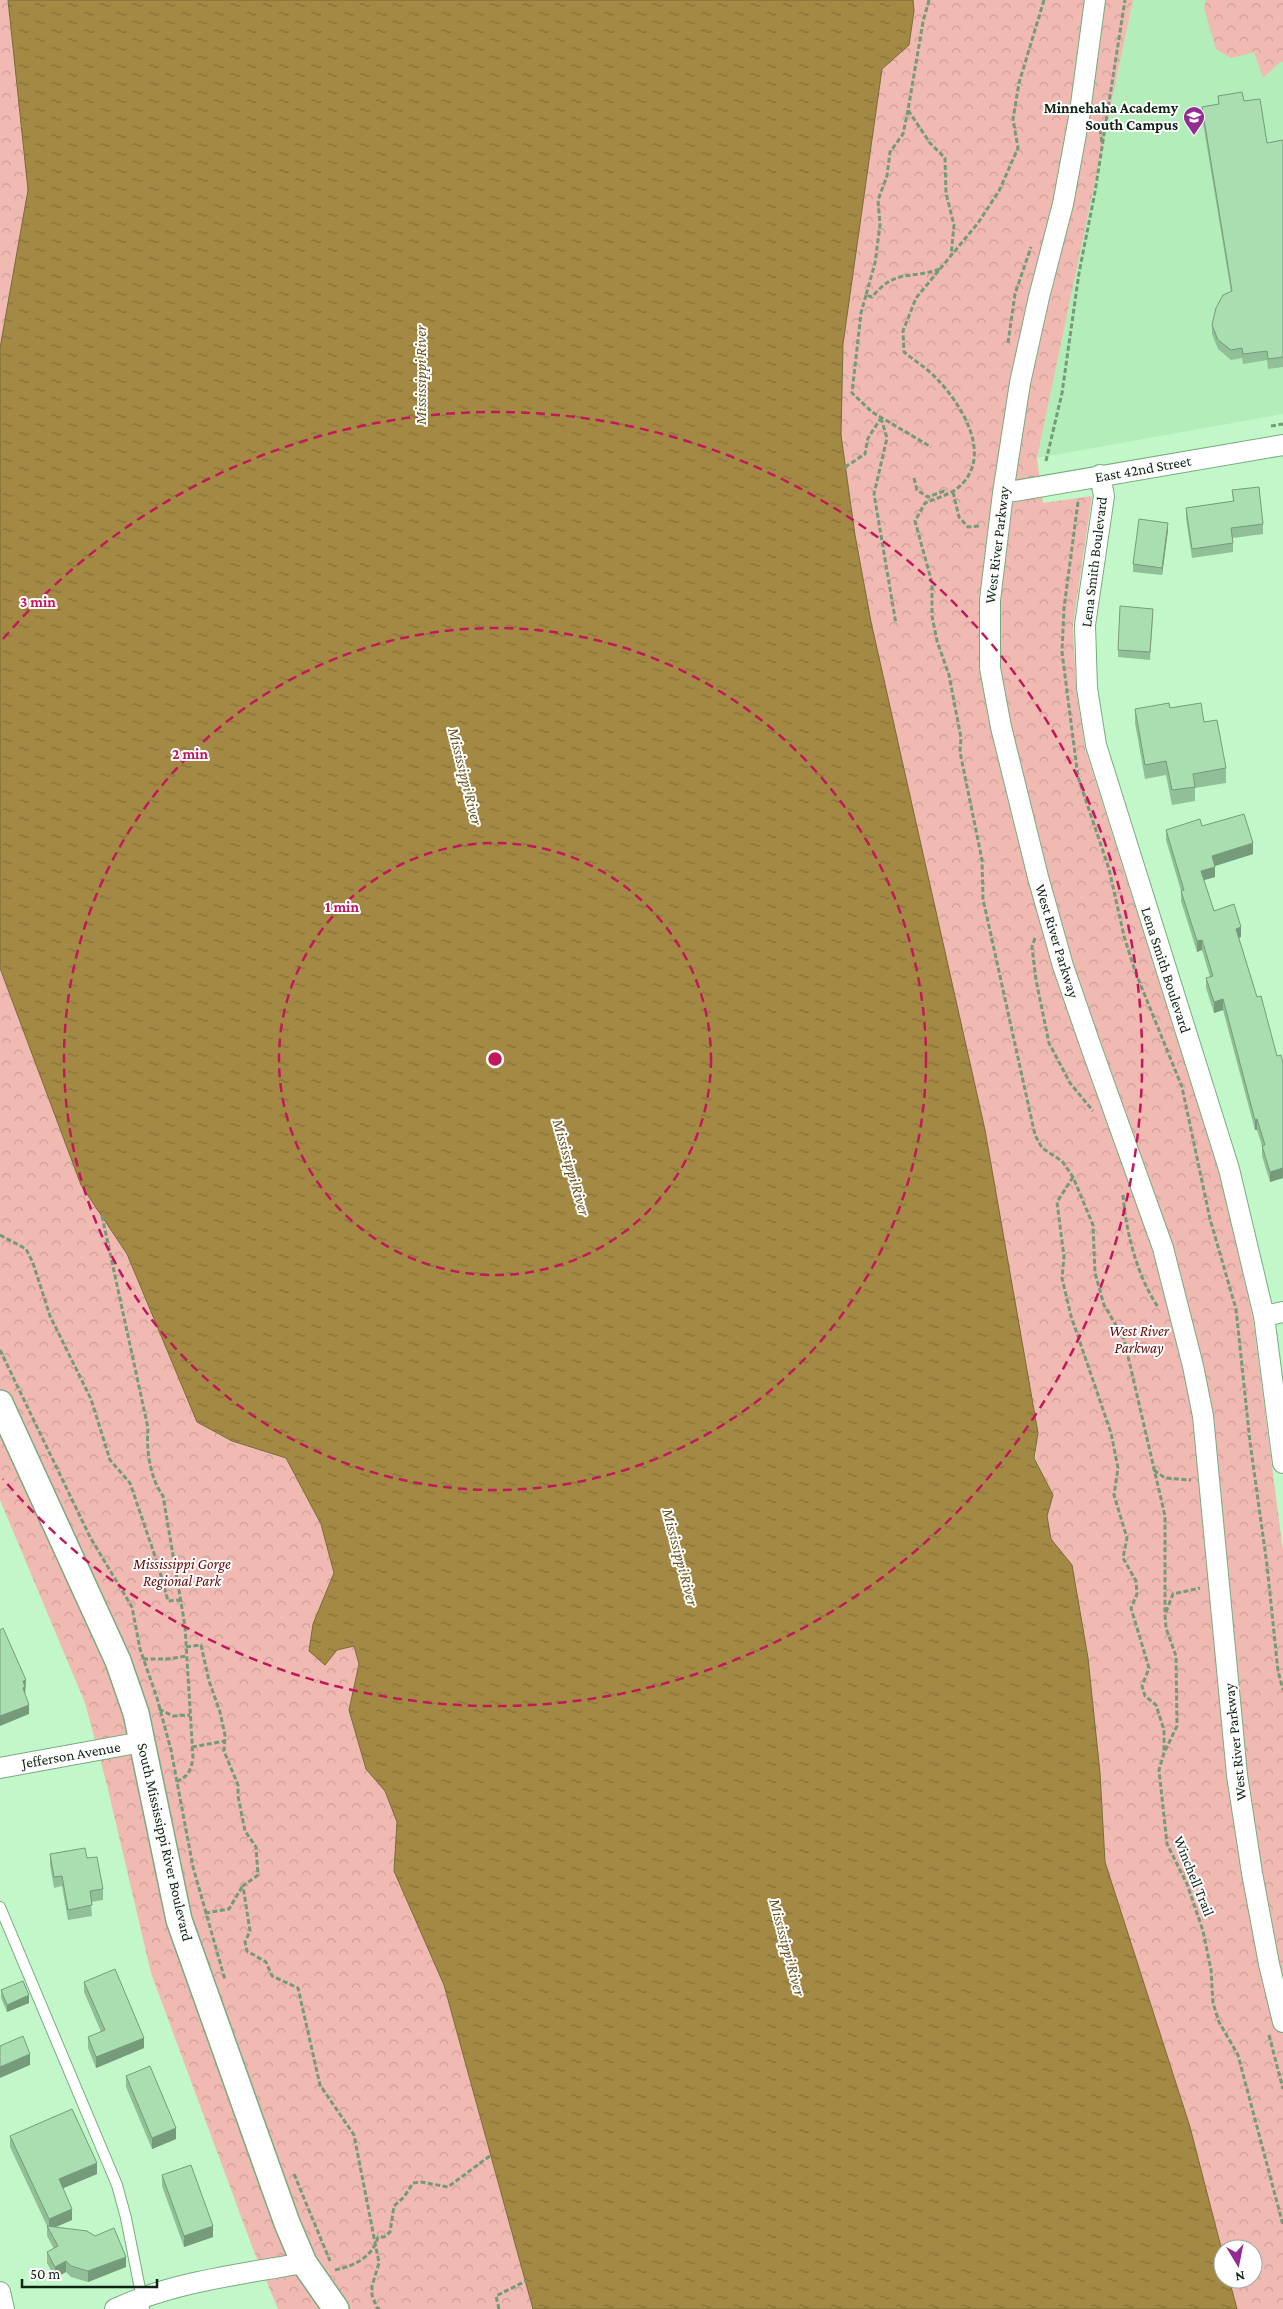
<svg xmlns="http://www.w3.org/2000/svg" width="1283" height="2309" font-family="'Crimson Pro',serif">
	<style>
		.built { fill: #b3edba }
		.park { fill: url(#park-crowns) }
		.water { fill: url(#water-ripples); stroke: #786b36 }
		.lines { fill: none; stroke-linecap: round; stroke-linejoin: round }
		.service-casing { stroke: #79ab80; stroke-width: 12 }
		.minor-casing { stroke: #79ab80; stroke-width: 22 }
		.tertiary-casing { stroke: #79ab80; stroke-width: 28 }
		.path { stroke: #749b79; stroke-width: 3; stroke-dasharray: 5 2.5; stroke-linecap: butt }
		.service { stroke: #fff; stroke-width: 10 }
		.minor { stroke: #fff; stroke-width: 20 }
		.tertiary { stroke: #fff; stroke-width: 25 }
		.wall { fill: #91bf97 }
		.shaded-wall { fill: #769b7b }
		.building { fill: #a9deb0; stroke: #769b7b }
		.ring { fill: none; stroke: #c2185b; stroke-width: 2.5; stroke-dasharray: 9 6 }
		.labels { text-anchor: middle; stroke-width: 4; stroke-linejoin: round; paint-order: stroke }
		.poi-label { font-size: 15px; font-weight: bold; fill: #102414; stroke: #fff; text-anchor: end }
		.street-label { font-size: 15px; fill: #102414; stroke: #fff }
		.park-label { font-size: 15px; font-style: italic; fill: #630706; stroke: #fff }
		.water-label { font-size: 16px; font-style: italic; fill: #66531f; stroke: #fff }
		.centre { fill: #c2185b; stroke: #fff; stroke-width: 2.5 }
		.ring-label { font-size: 15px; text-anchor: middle; font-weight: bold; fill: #c2185b; stroke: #fff; stroke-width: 4; stroke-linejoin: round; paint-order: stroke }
	</style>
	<defs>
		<pattern id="park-crowns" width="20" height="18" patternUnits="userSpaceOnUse" patternTransform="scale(1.25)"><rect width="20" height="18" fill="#f0b9b1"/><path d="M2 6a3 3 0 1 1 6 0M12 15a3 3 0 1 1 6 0" fill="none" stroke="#cd9f97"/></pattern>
		<pattern id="water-ripples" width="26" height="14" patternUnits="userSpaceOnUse" patternTransform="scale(1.25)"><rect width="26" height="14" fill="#a48945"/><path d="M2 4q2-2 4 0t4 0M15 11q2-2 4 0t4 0" fill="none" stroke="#847038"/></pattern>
	</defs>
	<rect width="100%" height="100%" fill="#c2f8c9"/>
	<path class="built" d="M1133,0H1283V414L1037,458Z"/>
	<path class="park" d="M0,0H8L28,190L0,348Z
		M913,0H1133L1037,458L1043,503L1092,496L1073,625L1076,689L1085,748L1219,1172L1253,1318L1283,1551V2309H1237L1229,2279H1253V2249H1223V2255L1190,2127L1105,1862L1100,1773L1088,1658L1072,1565L1051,1539L1047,1516L1053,1495L1035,1458L1038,1433L871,622L855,535L841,435L843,344L882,69L909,45L914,11Z
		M1206,0H1283V62L1281,61L1263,78L1254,52L1231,58L1216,49L1204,8Z
		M0,968L81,1185L127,1254L197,1422L232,1441L286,1458L321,1524L334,1573L313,1624L337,1650L354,1646L359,1664L349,1710L366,1769L385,1791L397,1822L394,1871L444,1985L533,2309H278L253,2249L151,1973L107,1785L85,1703L0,1500Z"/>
	<path class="water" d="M8,0H913L914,11L909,45L882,69L843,344L841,435L855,535L871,622L985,1130L1038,1433L1034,1458L1053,1495L1047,1516L1051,1539L1072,1565L1088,1658L1100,1773L1105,1862L1190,2127L1223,2255V2279H1229L1237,2309H533L444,1985L394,1871L397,1822L385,1791L366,1769L349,1710L359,1664L354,1646L337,1650L325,1665L309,1651L313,1624L334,1573L321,1524L286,1458L232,1441L197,1422L127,1254L81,1185L0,968V348L28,190Z"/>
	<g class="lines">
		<g class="service-casing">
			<path id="service" d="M0,1907L117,2185L126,2218L144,2309"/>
		</g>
		<g class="minor-casing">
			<path id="minor" d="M1095,0L1080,112L1063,204L1039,297L1020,383L1003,493L990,600V668L1001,727L1038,877L1063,966L1091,1047L1163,1248L1193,1366L1203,1416L1237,1775L1252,1873L1269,1964L1283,2022
				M1100,475L1104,496L1085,625L1087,688L1096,745L1229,1169L1264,1316L1283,1463
				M1003,493L1283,445
				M1264,1316L1283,1312
				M0,1768L142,1742
				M0,2292L4,2309
				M115,2309C173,2282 241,2274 304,2263"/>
		</g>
		<g class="tertiary-casing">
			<path id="tertiary" d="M0,1403L118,1661L136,1713L142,1742L179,1920L287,2223L304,2263L336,2309"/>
		</g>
		<path class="path" d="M929,0L923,22L908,110L930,143L945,158L946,193L954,225L951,256
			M1044,0L1019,83L1013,119L1018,148L999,191L978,223L916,298L903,331L904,352C915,361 928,369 937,379C961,404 992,453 962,484C953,494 937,498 925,503L915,521L932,583V616L937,641L949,675L961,738L960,752L982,860L983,899L1035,1135L1042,1148L1062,1161L1073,1177L1093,1225L1095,1273L1104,1305L1124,1339L1165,1516V1615L1166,1628L1176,1656L1177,1726L1164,1753L1159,1770L1167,1844L1187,1884L1203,1931L1211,1970L1213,2003L1219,2022L1238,2055L1283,2225
			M908,110L903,134L890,152L887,176L878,200L880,225L875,263L866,295L872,297C896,268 909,280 940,269
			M1099,122L1102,143
			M866,295L861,313L852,393L872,412L931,447
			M1008,343L1015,294L1031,247
			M881,418L887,438L874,494L896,624
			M1271,426L1283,424
			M1046,461L1062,393L1079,273L1095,192L1125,0
			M845,467L865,454L868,438L881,418
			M914,478L917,490L928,497L944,491L946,494
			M953,492L959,517L968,527L980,526
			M1078,502L1064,608L1062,652L1078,777L1109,869L1124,936L1135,971L1182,1087L1210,1219L1236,1309L1250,1442L1267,1565L1278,1671L1283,1690
			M1035,938L1032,947L1036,980L1049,1043L1070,1083L1093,1111
			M1073,1177L1057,1202L1064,1257L1062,1278L1071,1316L1111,1433L1118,1468L1114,1495L1127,1538L1123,1558L1136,1581L1137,1594L1131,1608L1149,1668L1142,1686L1145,1696L1156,1705L1164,1730V1752
			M1123,1195C1126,1232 1137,1276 1158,1307
			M102,1216L148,1428C146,1450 150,1478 163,1496L185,1626L193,1758C191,1770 188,1777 177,1781
			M0,1235L26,1249L33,1263L50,1316L91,1399L110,1460L130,1483L158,1565L168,1601L180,1600
			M0,1350L90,1537L132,1607L140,1649L157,1698L171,1750L193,1867L225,1980
			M1154,1470L1165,1478L1191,1480
			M1166,1612L1173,1594L1200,1588
			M186,1647L201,1645L209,1681L220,1712L225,1735L224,1751L238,1785V1796L245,1831L256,1847L258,1875L243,1886L250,1931L245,1942L247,1951L266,1962L272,1976L298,1988L320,2085L354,2135L379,2263L372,2286V2295L377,2308L380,2309
			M143,1659H169L186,1656
			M159,1709L173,1716L190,1715
			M192,1747L225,1741
			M205,1913L229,1909L242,1887
			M1269,2035L1283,2089
			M294,2174L330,2261
			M335,2270C354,2266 373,2257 378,2237H384L390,2232L394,2206L404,2197L413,2183L421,2182L448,2187L491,2155
			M499,2309L496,2296L526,2281"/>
		<use href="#service" class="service"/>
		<use href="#minor" class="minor"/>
		<use href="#tertiary" class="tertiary"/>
	</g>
	<path class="wall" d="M1218,96L1244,101L1267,143L1283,140V367L1268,369L1267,360L1243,364L1242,358L1231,360L1218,349L1212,334V325L1231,292L1202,117V107L1218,104Z
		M1232,490L1263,524V534L1233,538V552L1192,558L1186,518V508L1233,501Z
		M1168,530L1162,575L1133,572V564Z
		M1153,616L1150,660L1118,657V650Z
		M1170,708L1204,722L1226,768V783L1195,788V801L1172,805L1166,775L1145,779L1135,723V709Z
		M1202,826L1253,854L1214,866L1215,877L1204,880L1214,911L1241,937L1239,938L1257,997L1277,1056L1283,1063V1178L1270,1182L1262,1156V1146L1257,1130H1255L1223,1010L1214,1013L1206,988V978L1210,977L1202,950L1197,952L1181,901V891L1166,840V830Z
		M50,1854L87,1858L103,1889V1900L91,1902L92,1916L68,1920L62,1886L54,1888L50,1865Z
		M84,1982L144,2048L96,2068L88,2048V2037L101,2032L84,1992Z
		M1,1990L29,2003L7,2012L1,1998Z
		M126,2076L176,2139L152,2149L126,2087Z
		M10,2136L97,2174L63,2188L72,2220L55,2227L126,2267L88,2282L71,2277L66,2272L55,2278L47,2263V2252L54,2249L47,2236V2226L10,2147Z
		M162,2175L213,2237L184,2247L162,2186Z"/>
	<path class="shaded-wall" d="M1168,523V530L1162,575V568Z
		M1253,843V854L1212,867V856Z
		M1215,867V877L1201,881V871Z
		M1241,927V937L1236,939V929Z
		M1202,940V950L1197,952V941Z
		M1223,999V1010L1214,1013V1002Z
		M1257,1119V1130H1255V1120Z
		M1283,1168V1178L1270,1182V1172Z
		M26,1680L25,1697L23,1698V1681Z
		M29,1705V1714L0,1726V1716Z
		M29,1995V2003L7,2012V2005Z
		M144,2038V2048L96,2068V2057Z
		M30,2054V2065L0,2078V2067Z
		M176,2128V2139L152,2149V2138Z
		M97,2163V2174L59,2190V2179Z
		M72,2209V2220L49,2230V2219Z
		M213,2226V2237L184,2247V2236Z
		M126,2257V2267L88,2282V2271Z
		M66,2261V2272L55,2278V2267Z"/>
	<path class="building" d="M1242,92L1244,101L1260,99L1267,143L1283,140V357L1268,359L1267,351L1243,354L1242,348L1231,350L1218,340L1212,325L1216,308L1223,295L1232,291L1202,107L1219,104L1218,96Z
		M1259,487L1263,524L1231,528L1233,543L1192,549L1186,508L1234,501L1232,490Z
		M1139,519L1168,523L1162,568L1133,564Z
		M1120,606L1153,609L1150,652L1118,650Z
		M1169,703L1170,708L1201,703L1204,722L1217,720L1226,768L1193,774L1195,787L1172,790L1166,761L1145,765L1135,709Z
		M1244,814L1253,843L1212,856L1215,867L1201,871L1214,911L1234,904L1241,927L1236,929L1257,997L1261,996L1277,1056L1281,1055L1283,1063V1168L1270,1172L1262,1146L1265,1145L1257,1119L1255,1120L1223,999L1214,1002L1206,978L1213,976L1202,940L1197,941L1181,891L1184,890L1166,830L1200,819L1202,826Z
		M3,1628L26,1680L23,1681L25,1687L23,1688L29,1705L0,1716V1630Z
		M85,1848L87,1858L97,1857L103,1889L90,1891L92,1905L68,1910L62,1876L54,1877L50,1854Z
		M115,1969L144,2038L96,2057L88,2037L105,2030L84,1982Z
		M23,1981L29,1995L7,2005L1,1990Z
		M23,2036L30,2054L0,2067V2046Z
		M150,2066L176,2128L152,2138L126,2076Z
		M72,2109L97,2163L59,2179L72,2209L49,2219L10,2136Z
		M191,2165L213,2226L184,2236L162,2175Z
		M47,2226L87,2231L95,2236L114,2228L126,2257L88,2271L71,2266L66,2261L55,2267L47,2252L58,2246Z"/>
	<g class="ring">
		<circle cx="495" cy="1059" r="216"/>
		<circle cx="495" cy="1059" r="431"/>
		<path d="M3 639A647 647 0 1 1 3 1479"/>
	</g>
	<defs>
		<g id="school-pin" transform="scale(1.125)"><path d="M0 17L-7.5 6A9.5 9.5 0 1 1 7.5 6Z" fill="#932d92" stroke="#fff"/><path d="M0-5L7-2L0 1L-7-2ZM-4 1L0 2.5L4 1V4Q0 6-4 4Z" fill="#fff"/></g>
	</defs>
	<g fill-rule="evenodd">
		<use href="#school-pin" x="1194" y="117"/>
	</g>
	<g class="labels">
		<g class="poi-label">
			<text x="1178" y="113">Minnehaha Academy<tspan x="1178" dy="17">South Campus</tspan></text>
		</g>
		<g class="street-label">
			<text transform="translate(1143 469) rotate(-10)" y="5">East 42nd Street</text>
			<text transform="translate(997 545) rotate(-83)" y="5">West River Parkway</text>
			<text transform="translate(1094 562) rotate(-83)" y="5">Lena Smith Boulevard</text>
			<text transform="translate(1057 941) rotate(73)" y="5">West River Parkway</text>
			<text transform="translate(1166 970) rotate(72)" y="5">Lena Smith Boulevard</text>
			<text transform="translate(1235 1742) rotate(-96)" y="5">West River Parkway</text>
			<text transform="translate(71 1755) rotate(-10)" y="5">Jefferson Avenue</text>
			<text transform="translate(165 1842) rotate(77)" y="5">South Mississippi River Boulevard</text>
			<text transform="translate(1194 1876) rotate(68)" y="5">Winchell Trail</text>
		</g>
		<g class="park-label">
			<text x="1139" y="1336">West River<tspan x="1139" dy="17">Parkway</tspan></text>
			<text x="182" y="1569">Mississippi Gorge<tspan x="182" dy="17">Regional Park</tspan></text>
		</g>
		<g class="water-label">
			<text transform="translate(420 375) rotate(-90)" y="6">Mississippi River</text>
			<text transform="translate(466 776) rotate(76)" y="6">Mississippi River</text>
			<text transform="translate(572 1167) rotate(74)" y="6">Mississippi River</text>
			<text transform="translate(681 1557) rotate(75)" y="6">Mississippi River</text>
			<text transform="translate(788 1947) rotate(75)" y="6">Mississippi River</text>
		</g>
	</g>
	<circle cx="495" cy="1059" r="8" class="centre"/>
	<g class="ring-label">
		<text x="38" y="607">3 min</text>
		<text x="190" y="759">2 min</text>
		<text x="342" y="912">1 min</text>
	</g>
	<g transform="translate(1238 2264) rotate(170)"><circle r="24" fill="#ffffff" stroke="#9fa7a1"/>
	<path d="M0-4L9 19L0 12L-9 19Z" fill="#932d92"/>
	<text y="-8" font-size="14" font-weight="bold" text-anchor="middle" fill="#102414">N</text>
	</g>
	<path d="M22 2279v8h135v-8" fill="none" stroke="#102414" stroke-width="2.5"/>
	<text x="30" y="2279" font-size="15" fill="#102414" stroke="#ffffff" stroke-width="4" paint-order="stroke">50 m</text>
</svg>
